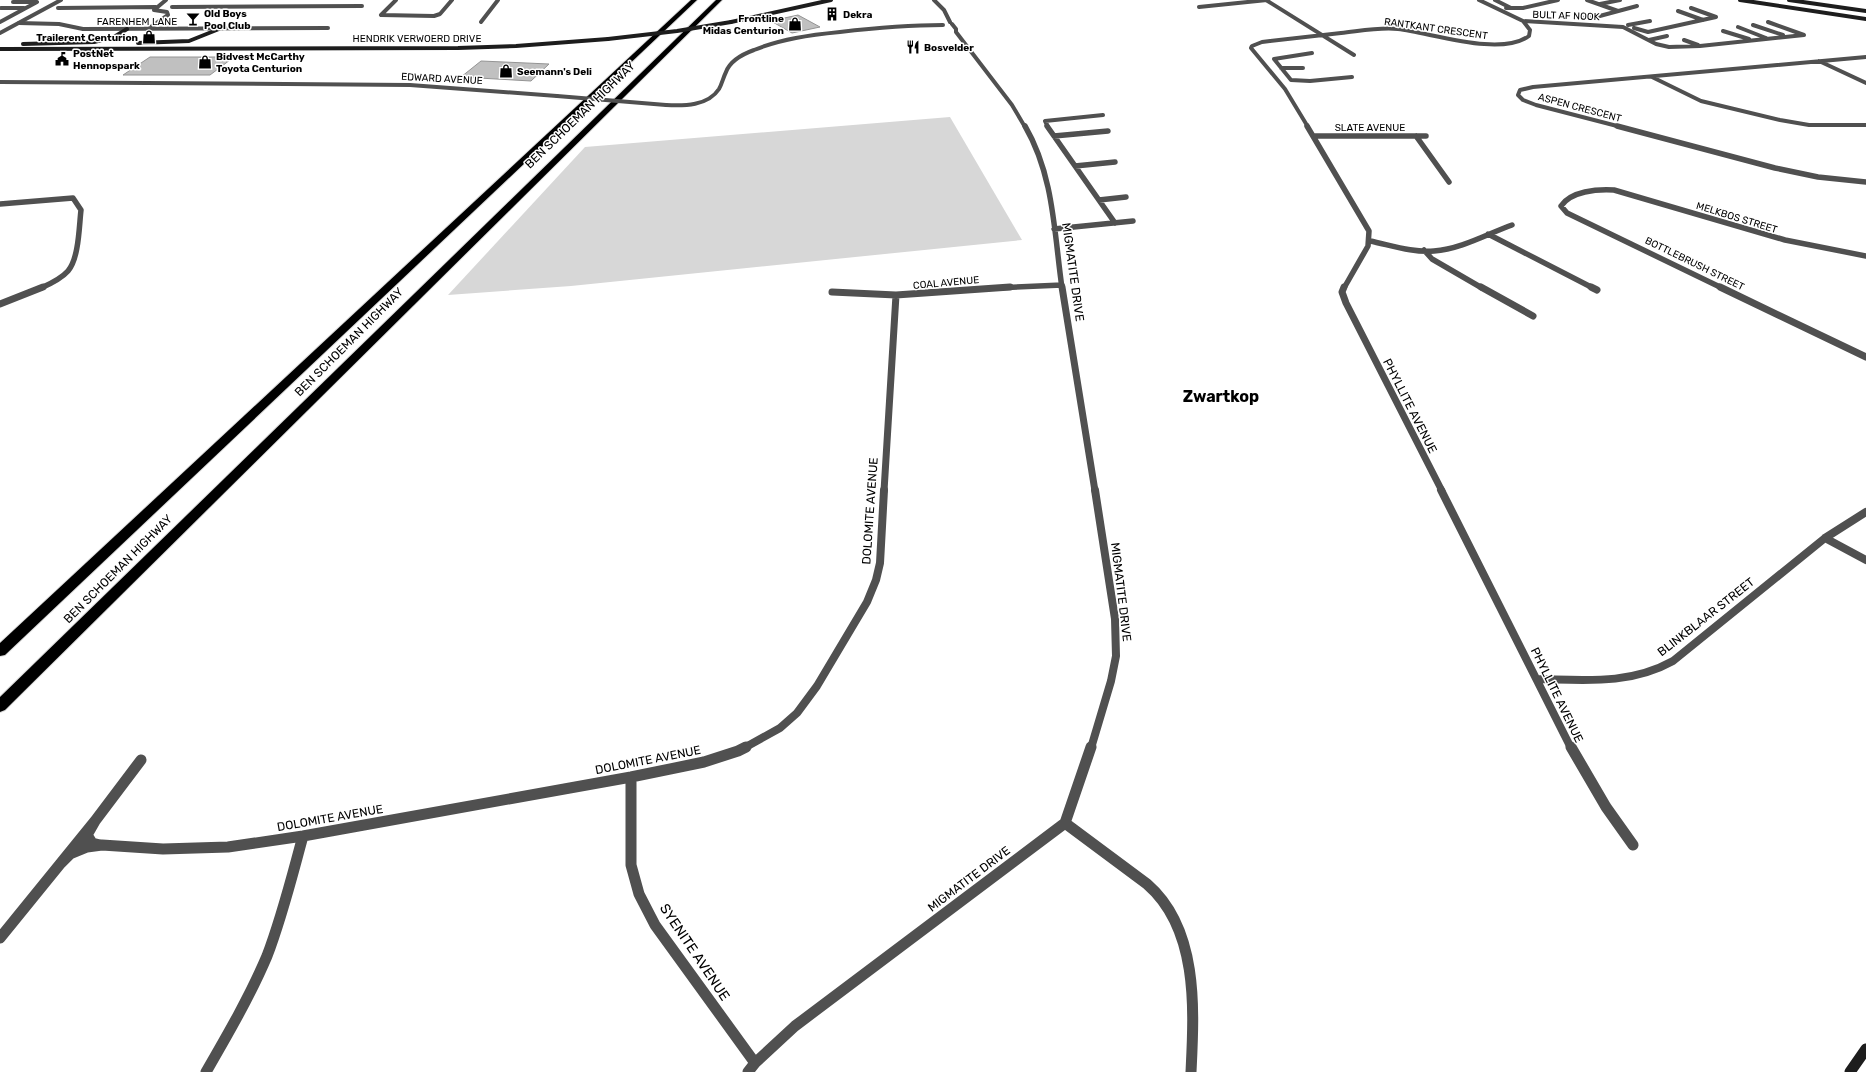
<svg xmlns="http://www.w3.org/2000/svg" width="1866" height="1072" font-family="Rubik,sans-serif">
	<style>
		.green { fill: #d7d7d7 }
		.building { fill: #c0c0c0; stroke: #949494 }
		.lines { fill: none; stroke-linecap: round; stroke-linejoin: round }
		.motorway-casing { stroke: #dbdbdb; stroke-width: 2 }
		.minor-far4 { stroke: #505050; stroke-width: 4 }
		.minor-far3 { stroke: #505050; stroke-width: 5.5 }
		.minor-far2 { stroke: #505050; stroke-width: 7 }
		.minor-far1 { stroke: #505050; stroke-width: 8 }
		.minor { stroke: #505050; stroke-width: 11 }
		.tertiary { stroke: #505050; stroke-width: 4 }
		.secondary-far1 { stroke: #1d1d1d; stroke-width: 4 }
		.secondary { stroke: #1d1d1d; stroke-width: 11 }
		.motorway { fill: #000; fill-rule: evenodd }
		.minor-bridge { stroke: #505050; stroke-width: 4 }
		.secondary-bridge { stroke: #1d1d1d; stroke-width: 4 }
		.labels { text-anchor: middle; stroke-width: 3; stroke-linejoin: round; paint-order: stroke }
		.far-poi-label { font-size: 10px; font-weight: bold; fill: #000; stroke: #fff; text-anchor: start }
		.far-street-label { font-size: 10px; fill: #000; stroke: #fff }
		.street-label { font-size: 12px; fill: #000; stroke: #fff }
		.near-street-label { font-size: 14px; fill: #000; stroke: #fff }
		.district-label { font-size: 16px; font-weight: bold; fill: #000; stroke: #fff }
	</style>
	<rect width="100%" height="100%" fill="#fff"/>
	<path class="green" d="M950,117L1022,240L571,286L448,295L585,147Z"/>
	<path class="building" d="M798,15L820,27L792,33L771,21Z
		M150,57H234L210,75H123Z
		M481,61L549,64L531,81L461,77Z"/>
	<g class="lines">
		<g class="motorway-casing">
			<path id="motorway" d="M691,0H697L5,655L0,656V643Z
				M716,0H722L5,710L0,712V697Z"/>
		</g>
		<path class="minor-far4" d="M396,0L381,15L434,16L440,14L452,0
			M934,0L944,10L950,22
			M1266,0L1354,55
			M1495,0L1511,8H1506
			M1587,0L1618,11
			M1600,4L1620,0
			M172,7L362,6
			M1199,7L1267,0
			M1,8H24
			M58,8L156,7
			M1511,8H1523L1558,0
			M1678,11L1703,20
			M1580,18L1596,17L1637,6
			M1523,21L1623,27L1656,44L1669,47L1700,46L1804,35L1768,22
			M0,22L37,2H13
			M481,22L498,0
			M19,23L59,24L83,29L328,28
			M952,24L956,29V32L1012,105L1025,127
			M1628,25L1650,21
			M1753,25L1783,35
			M1738,27L1766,38
			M1634,28L1648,32L1716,17L1691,8
			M148,29L168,15L167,12L154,10L166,0
			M1723,31L1749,39
			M1649,40L1667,36
			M1684,40L1698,45
			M1312,53L1274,59L1291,80L1310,81L1352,77
			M1819,61L1866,83
			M1281,68H1303
			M1652,77L1701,101L1780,120L1809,125H1866
			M0,82L410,85L557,96
			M666,105C684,106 708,106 719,89C722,84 723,78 726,72C730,61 743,54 754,50C781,39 810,35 840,32C874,28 908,25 943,25
			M1048,127L1045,121L1103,115
			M1308,127L1285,89L1251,48L1252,46L1262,42C1288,39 1314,36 1341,33C1360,31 1379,27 1398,29C1432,33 1500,57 1529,36L1530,30L1523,21L1479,0
			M1621,127L1536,105L1523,100L1518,95L1520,90L1533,87L1866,57"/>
		<path class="minor-far3" d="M1025,126C1054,176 1054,232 1062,288
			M1047,126L1115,223
			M1307,126L1369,231L1368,246L1344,288
			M1617,126L1775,168L1818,177L1866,182
			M1054,136L1108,131
			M1314,136H1426
			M1416,136L1449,182
			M1075,166L1115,162
			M1099,200L1126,197
			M0,204L73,198L81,210C79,227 79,258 68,271C61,279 50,284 41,288
			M1054,229L1133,221
			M1488,234L1593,288
			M1370,241C1390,245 1413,253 1434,251C1461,249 1487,234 1512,225
			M1424,250L1432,259L1482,288
			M995,288L1062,285
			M1722,288L1567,213L1561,206C1571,191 1597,189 1614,190L1785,240L1866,256"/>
		<path class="minor-far2" d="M1062,287L1095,491
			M1344,287L1342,292L1346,303L1442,491
			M1481,287L1533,316
			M1591,287L1597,290
			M1720,287L1866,357
			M832,292L896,295L1010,287
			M0,304L43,287
			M884,491L896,295"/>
		<path class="minor-far1" d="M1441,490L1571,748
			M1825,538L1866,560
			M1538,679C1585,680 1630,685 1673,661L1825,538L1866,512
			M744,748L780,728L797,713L817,686L867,602L876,580L880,563L884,490
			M1091,748L1111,681L1116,656L1115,619L1095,490"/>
		<path class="minor" d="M1571,747L1606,807L1633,845
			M631,777V865L639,894L655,925L755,1063
			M1065,823L1147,884C1199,929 1194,1010 1191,1072
			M100,845L92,843L87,835L95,821L141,760
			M61,863L70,854L87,847L102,845L163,849L228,847L303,836L631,777L704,762L738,751L746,747
			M0,938L95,821
			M206,1072C228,1034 250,996 267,956C282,917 292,876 303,836
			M748,1072L755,1063L795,1026L1065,823L1091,747"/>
		<path class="tertiary" d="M0,33L61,0"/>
		<path class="secondary-far1" d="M1740,0L1866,19
			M1789,0L1866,11
			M731,22L831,0
			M138,43L189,41L219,29
			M23,44L94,42L114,37L127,29
			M0,49L458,48L516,46L608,39"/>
		<path class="secondary" d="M1850,1072L1866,1049"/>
		<use href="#motorway" class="motorway"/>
		<path class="minor-bridge" d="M557,96L666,105"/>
		<path class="secondary-bridge" d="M608,39L677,31L731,22"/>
	</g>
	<defs>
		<g id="building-bare" transform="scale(1.08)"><path d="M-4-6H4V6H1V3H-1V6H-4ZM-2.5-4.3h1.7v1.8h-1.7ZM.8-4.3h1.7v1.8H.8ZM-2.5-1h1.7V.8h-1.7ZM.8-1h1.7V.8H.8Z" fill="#000" stroke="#fff" stroke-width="2.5" paint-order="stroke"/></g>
		<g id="bar-bare" transform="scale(1.08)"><path d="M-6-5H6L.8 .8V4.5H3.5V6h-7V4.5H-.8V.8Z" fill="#000" stroke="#fff" stroke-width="2.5" paint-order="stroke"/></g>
		<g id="shop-bare" transform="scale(1.08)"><path d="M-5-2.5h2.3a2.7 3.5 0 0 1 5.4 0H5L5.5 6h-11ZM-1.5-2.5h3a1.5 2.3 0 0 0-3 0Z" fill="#000" stroke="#fff" stroke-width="2.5" paint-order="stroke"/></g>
		<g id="restaurant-bare" transform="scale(1.08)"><path d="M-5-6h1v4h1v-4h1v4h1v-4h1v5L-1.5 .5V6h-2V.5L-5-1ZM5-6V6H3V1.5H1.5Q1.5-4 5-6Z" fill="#000" stroke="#fff" stroke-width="2.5" paint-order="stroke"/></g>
		<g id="civic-bare" transform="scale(1.08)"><path d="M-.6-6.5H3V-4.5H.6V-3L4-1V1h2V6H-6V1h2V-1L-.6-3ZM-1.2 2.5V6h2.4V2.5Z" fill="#000" stroke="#fff" stroke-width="2.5" paint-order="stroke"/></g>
	</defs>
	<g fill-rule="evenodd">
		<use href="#building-bare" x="832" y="14"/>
		<use href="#bar-bare" x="193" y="19"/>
		<use href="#shop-bare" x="795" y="24"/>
		<use href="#shop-bare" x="149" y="37"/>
		<use href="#restaurant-bare" x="913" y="47"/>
		<use href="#civic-bare" x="62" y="59"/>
		<use href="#shop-bare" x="205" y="62"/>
		<use href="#shop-bare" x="506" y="71"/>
	</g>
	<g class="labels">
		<g class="far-poi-label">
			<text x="204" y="17">Old Boys<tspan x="204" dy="12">Pool Club</tspan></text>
			<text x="843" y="18">Dekra</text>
			<text x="784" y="22" text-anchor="end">Frontline<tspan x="784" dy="12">Midas Centurion</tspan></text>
			<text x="138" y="41" text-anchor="end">Trailerent Centurion</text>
			<text x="924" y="51">Bosvelder</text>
			<text x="73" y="57">PostNet<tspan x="73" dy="12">Hennopspark</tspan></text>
			<text x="216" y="60">Bidvest McCarthy<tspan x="216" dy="12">Toyota Centurion</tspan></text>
			<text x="517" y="75">Seemann's Deli</text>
		</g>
		<g class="far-street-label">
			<text transform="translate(1566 15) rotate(2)" y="4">BULT AF NOOK</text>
			<text x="137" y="25">FARENHEM LANE</text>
			<text transform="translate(1436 28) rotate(8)" y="4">RANTKANT CRESCENT</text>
			<text x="417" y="42">HENDRIK VERWOERD DRIVE</text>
			<text transform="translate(442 78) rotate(3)" y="4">EDWARD AVENUE</text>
			<text transform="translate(1580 107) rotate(15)" y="4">ASPEN CRESCENT</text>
			<text x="1370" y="131">SLATE AVENUE</text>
			<text transform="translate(1737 217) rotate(17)" y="4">MELKBOS STREET</text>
			<text transform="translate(1695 263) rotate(26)" y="4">BOTTLEBRUSH STREET</text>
			<text transform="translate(946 282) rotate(-5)" y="4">COAL AVENUE</text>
		</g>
		<g class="street-label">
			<text transform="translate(580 115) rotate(-44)" y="4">BEN SCHOEMAN HIGHWAY</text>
			<text transform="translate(1073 272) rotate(82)" y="4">MIGMATITE DRIVE</text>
			<text transform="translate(349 342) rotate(-45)" y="4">BEN SCHOEMAN HIGHWAY</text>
			<text transform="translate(1410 406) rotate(63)" y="4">PHYLLITE AVENUE</text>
			<text transform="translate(870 511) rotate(-86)" y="4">DOLOMITE AVENUE</text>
			<text transform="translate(118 569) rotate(-45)" y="4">BEN SCHOEMAN HIGHWAY</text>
			<text transform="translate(1121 592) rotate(83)" y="4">MIGMATITE DRIVE</text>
			<text transform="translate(1706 617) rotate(-38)" y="4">BLINKBLAAR STREET</text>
			<text transform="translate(1557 695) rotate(64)" y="4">PHYLLITE AVENUE</text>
			<text transform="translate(648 760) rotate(-11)" y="4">DOLOMITE AVENUE</text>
			<text transform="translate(330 818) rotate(-10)" y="4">DOLOMITE AVENUE</text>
			<text transform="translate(969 879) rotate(-37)" y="4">MIGMATITE DRIVE</text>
		</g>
		<g class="near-street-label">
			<text transform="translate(695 952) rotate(56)" y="5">SYENITE AVENUE</text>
		</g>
		<g class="district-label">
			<text x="1221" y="402">Zwartkop</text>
		</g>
	</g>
</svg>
